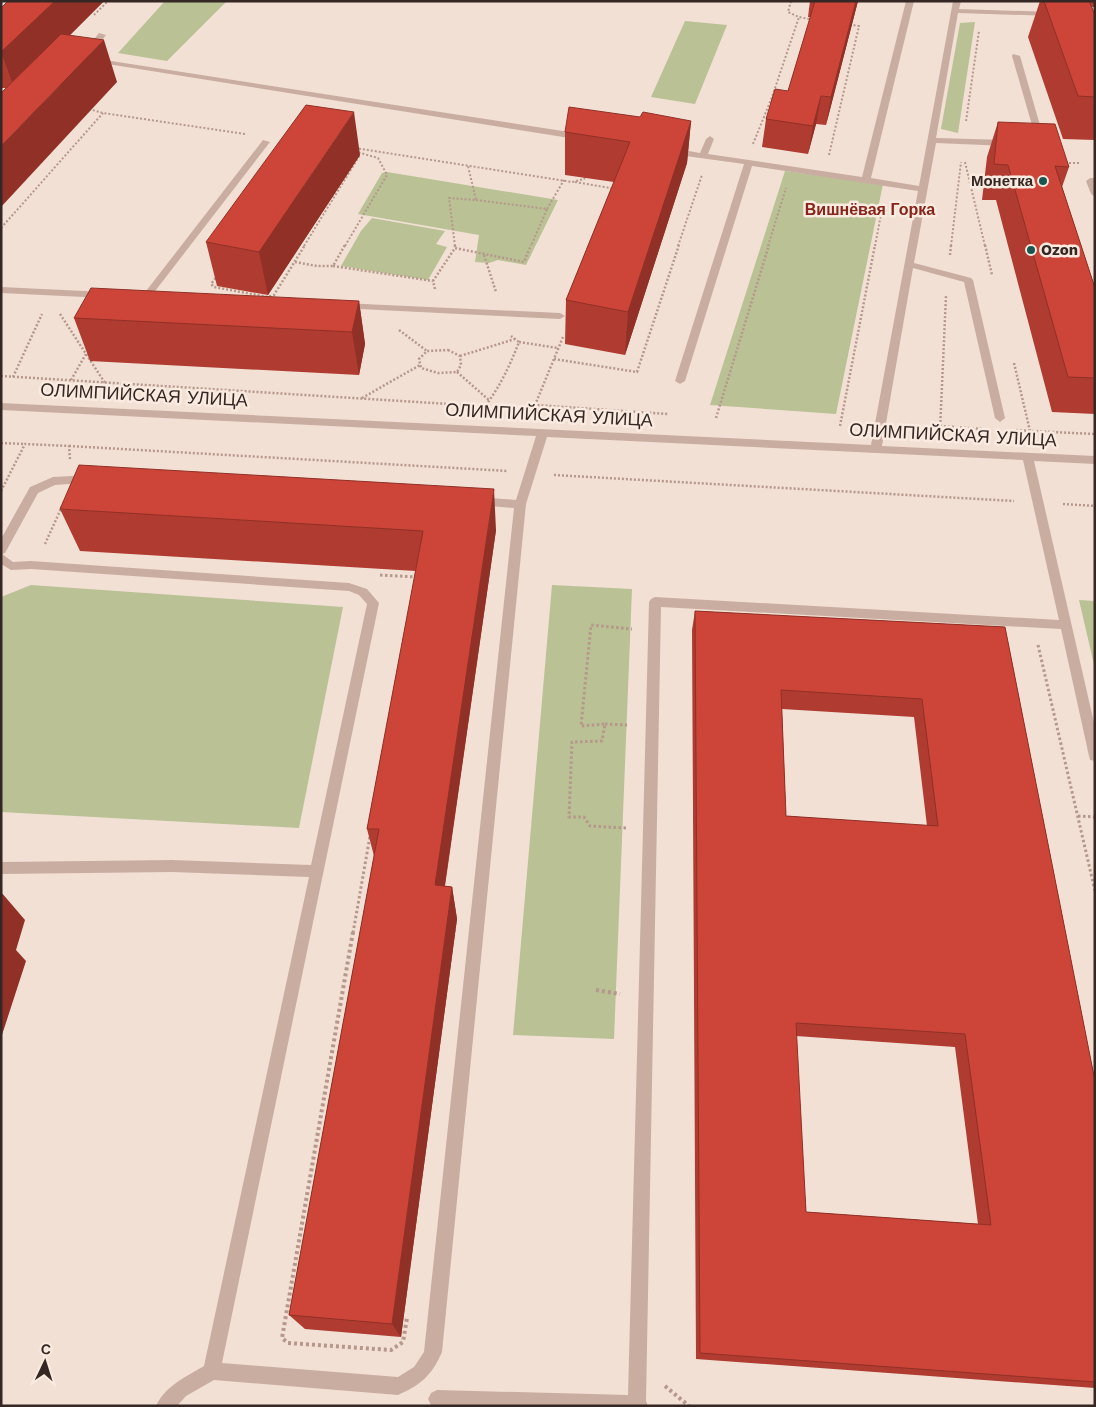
<svg xmlns="http://www.w3.org/2000/svg" width="1096" height="1407" font-family="'Work Sans',sans-serif">
	<style>
		.green { fill: #b9c195 }
		.lines { fill: none; stroke-linecap: round; stroke-linejoin: round }
		.path-far3 { stroke: #b6978b; stroke-width: 2; stroke-dasharray: 2 2; stroke-linecap: butt }
		.path-far2 { stroke: #b6978b; stroke-width: 2.5; stroke-dasharray: 2 2; stroke-linecap: butt }
		.path-far1 { stroke: #b6978b; stroke-width: 3; stroke-dasharray: 2.5 2.5; stroke-linecap: butt }
		.path { stroke: #b6978b; stroke-width: 4; stroke-dasharray: 3 3; stroke-linecap: butt }
		.minor { fill: #caada1; fill-rule: evenodd }
		.wall { fill: #b03b30; fill-rule: evenodd }
		.shaded-wall { fill: #903027 }
		.building { fill: #cd4538; stroke: #903027; fill-rule: evenodd }
		.poi-dot { fill: #185751; stroke: #faebe1; stroke-width: 2 }
		.labels { text-anchor: middle; stroke-width: 5; stroke-linejoin: round; paint-order: stroke }
		.far-poi-label { font-size: 15px; font-weight: bold; fill: #342724; stroke: #faebe1; text-anchor: end }
		.far-neighbourhood-label { font-size: 16px; font-weight: bold; fill: #872319; stroke: #faebe1 }
		.street-label { font-size: 18px; fill: #342724; stroke: #faebe1 }
	</style>
	<rect width="100%" height="100%" fill="#f2e0d5"/>
	<path class="green" d="M165,1H227L167,61L118,53Z
		M685,21L727,25L695,104L651,97Z
		M975,22L958,133L941,129L960,23Z
		M785,171L883,184L836,414L710,405Z
		M387,172L558,200L526,265L498,260L489,263L475,262L479,235L358,214L382,173Z
		M372,218L445,231L436,244L447,247L428,280L341,266L361,231Z
		M31,585L343,607L299,828L1,812V597Z
		M552,585L632,589L614,1039L513,1035Z
		M1079,600L1095,601V669Z"/>
	<g class="lines">
		<path class="path-far3" d="M791,1L788,12L799,17L814,20
			M94,15L108,1
			M89,109L103,113L245,134
			M966,121L979,31
			M753,144L772,97L799,17
			M355,148L572,182L584,179L586,175
			M829,155L859,26L847,24
			M965,162L985,246
			M1065,163H1079
			M575,182L616,189
			M476,200L547,209L531,246
			M547,209L564,180
			M1,228L103,113
			M304,246L360,155L357,154
			M345,246L387,175L378,158L357,152
			M455,246L449,198L476,200L468,166
			M678,246L702,175
			M768,246L786,188
			M875,246L883,204
			M951,246L961,162"/>
		<path class="path-far2" d="M455,245V248
			M985,245L992,275
			M484,255L496,292
			M950,255L951,245
			M295,262L317,266H333L345,245
			M333,266L433,281
			M218,275L211,284L214,287L268,297L274,295L305,245
			M435,289L433,281L455,248L524,262L531,245
			M60,314L105,383
			M399,330L427,351
			M563,337L535,405L668,414
			M519,342L558,348
			M448,350L460,356L461,365L457,372L438,373L421,368L419,359L427,351Z
			M460,356L515,339
			M554,359L637,372L679,245
			M1014,363L1030,431L1095,434
			M457,372L490,401
			M1,376L466,405
			M13,377L42,314
			M71,380L86,354
			M362,398L420,365
			M482,406H485C500,387 510,365 519,342L511,336
			M716,418L769,245
			M840,426L875,245
			M940,426L982,429
			M940,430L946,296
			M1016,430L1030,431
			M1,443L25,444
			M69,446L508,471
			M554,475L1014,501
			M1,491L25,444L69,446L70,460
			M1063,504L1095,506
			M45,544L64,502"/>
		<path class="path-far1" d="M380,575L416,577V579
			M1038,645L1095,891
			M605,724L627,725
			M1078,816L1095,817
			M626,828L590,826L584,817H569L572,742L602,741L605,724L581,726L591,625L632,629
			M353,933L370,836"/>
		<path class="path" d="M353,932L282,1338L288,1343L391,1350L403,1342L407,1318
			M596,990L620,994
			M665,1386L689,1406"/>
		<path class="minor" d="M906,1H914L871,178L919,186L953,1H961L959,9L1052,12L1056,14L1052,16L958,13L936,138L1007,140L1011,143L1007,146L936,143L914,263L971,278L973,280L1005,418L1000,422L995,418L964,282L913,268L882,446L1095,456V464L1034,461L1095,727V761L1090,760L1089,756L1061,629L661,607L646,1401L648,1406L431,1405L428,1399L431,1393L437,1390L628,1395L649,602L651,599L655,597L1059,620L1023,460L547,437L526,504L442,1352C432,1375 421,1385 398,1395L214,1380L186,1396L177,1406H156C165,1386 187,1376 204,1366L309,877L172,872L1,874V862L172,860L311,865L367,604L359,595L349,591L31,569L11,570L1,564V539L30,487L53,477L91,475L95,476L96,479L95,482L55,485L38,493L5,553L2,554L13,562L31,561L349,583L367,589L379,603L222,1363L398,1377L414,1367L424,1352L514,508L478,505L472,501L478,497L516,500L536,436L1,410V403L871,445L918,191L752,166L685,381L680,384L675,381L744,164L671,154L667,151L671,148L700,153L706,139L710,136L714,139L708,154L862,177Z
			M99,33L106,35L92,53H86L85,51Z
			M1013,54L1020,56L1044,139L1043,141L1036,139L1012,56Z
			M92,58L582,134L586,137L582,140L95,62L91,60Z
			M263,140L270,142L149,299H143V295Z
			M1090,178H1095V197L1091,194L1086,181Z
			M1,287L105,292L110,295L105,298L1,293Z
			M342,303L560,313L565,316L560,319L339,308L337,306Z"/>
	</g>
	<path class="wall" d="M8,1H104L70,35L117,82L6,88H1V8Z
		M810,1H858L826,125L816,124L808,154L762,147L766,119L788,91L811,17H808Z
		M1040,1H1095V7H1092L1095,15V140L1063,139L1028,37Z
		M640,117L691,121L687,163L625,355L565,344L566,300L614,182L565,175V132Z
		M998,122L1069,167L1062,187L1095,288V414L1052,412L996,200H982L987,157Z
		M360,155L268,295L217,286L206,242Z
		M359,301L365,344L359,375L90,361L74,318Z
		M60,509L496,530L445,886L452,887L457,919L401,1337L305,1329L289,1315L374,856L367,829L416,571L80,551Z
		M695,611L1005,627L1095,1081V1388L696,1359L692,630ZM782,709L914,717L927,826L786,816ZM796,1036L955,1047L978,1224L806,1212Z"/>
	<path class="shaded-wall" d="M55,1H104L15,90L1,52Z
		M856,1H858L826,125L831,97Z
		M104,40L117,82L1,207V146Z
		M821,96L816,124L808,154L813,126Z
		M354,112L360,155L268,295L259,252Z
		M691,121L687,163L625,355L628,312Z
		M359,301L365,344L359,375L352,332Z
		M494,489L496,530L440,918L435,885Z
		M452,887L457,919L401,1337L392,1324Z
		M1,892L25,920L16,950L26,961L1,1038Z"/>
	<path class="building" d="M8,1H55L1,52V8Z
		M815,1H856L831,97L821,96L813,126L766,119L775,89L788,91Z
		M1044,1H1089L1095,15V97L1078,96Z
		M61,34L104,40L1,146V93Z
		M306,105L354,112L259,252L206,242Z
		M569,107L640,117L643,112L691,121L628,312L566,300L630,142L565,132Z
		M998,122L1055,124L1069,167L1055,166L1095,288V378L1068,377L1008,165L994,164Z
		M91,288L359,301L352,332L74,318Z
		M79,465L494,489L435,885L452,887L392,1324L289,1315L379,829H367L423,531L60,509Z
		M695,611L1005,627L1095,1081V1382L700,1353ZM781,690L922,699L938,826L786,816ZM796,1023L965,1034L991,1225L806,1212Z"/>
	<g class="poi-dot">
		<circle cx="1043" cy="181" r="5"/>
		<circle cx="1031" cy="250" r="5"/>
	</g>
	<g class="labels">
		<g class="far-poi-label">
			<text x="1033" y="186">Монетка</text>
			<text x="1041" y="255" text-anchor="start">Ozon</text>
		</g>
		<g class="far-neighbourhood-label">
			<text x="870" y="215">Вишнёвая Горка</text>
		</g>
		<g class="street-label">
			<text transform="translate(144 395) rotate(3)" y="6">ОЛИМПИЙСКАЯ УЛИЦА</text>
			<text transform="translate(549 415) rotate(3)" y="6">ОЛИМПИЙСКАЯ УЛИЦА</text>
			<text transform="translate(953 435) rotate(3)" y="6">ОЛИМПИЙСКАЯ УЛИЦА</text>
		</g>
	</g>
	<rect width="1096" height="1407" fill="none" stroke="#342724" stroke-width="5"/>
	<g transform="translate(45 1362) rotate(4)" stroke="#faebe1" stroke-width="4" paint-order="stroke">
	<path d="M0-4L9 19L0 12L-9 19Z" fill="#342724"/>
	<text y="-8" font-size="14" font-weight="bold" text-anchor="middle" fill="#342724">С</text>
	</g>
</svg>
